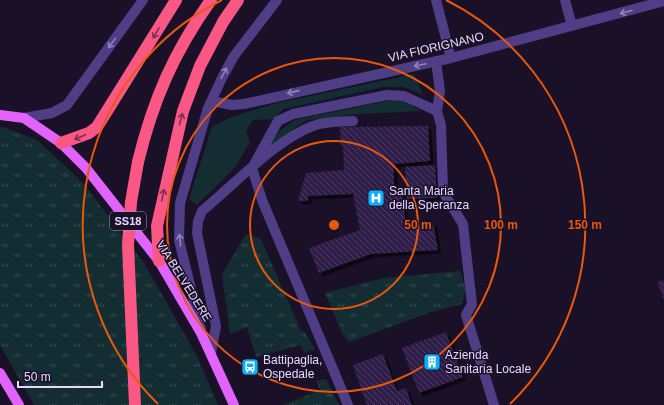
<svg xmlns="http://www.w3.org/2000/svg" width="664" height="405" font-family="Arial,sans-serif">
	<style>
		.grass { fill: #142d32 }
		.park { fill: url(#park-tufts) }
		.building { fill: url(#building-back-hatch); filter: url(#shadow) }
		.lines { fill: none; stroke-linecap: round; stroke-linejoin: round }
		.minor { stroke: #4f3d86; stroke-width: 10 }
		.major { stroke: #e163fb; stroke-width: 10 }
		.highway { stroke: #fa5784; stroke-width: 12 }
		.highway-bridge { stroke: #fa5784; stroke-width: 12 }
		.oneway { stroke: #9283bc }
		.oneway2 { stroke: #7f3051 }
		.ring { fill: none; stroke: #e8590c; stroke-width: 2 }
		.labels { text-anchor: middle; stroke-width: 3; stroke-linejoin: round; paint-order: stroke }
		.shield { fill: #1a1128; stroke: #a89dbe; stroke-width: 1 }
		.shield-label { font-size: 11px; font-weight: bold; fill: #e5d9fe }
		.street-label { font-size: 12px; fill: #e5d9fe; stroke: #1a1128 }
		.poi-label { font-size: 12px; fill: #e5d9fe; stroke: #1a1128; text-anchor: start }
		.centre { fill: #e8590c; stroke: #1a1128; stroke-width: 2 }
		.ring-label { font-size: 12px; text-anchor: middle; font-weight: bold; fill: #e8590c; stroke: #1a1128; stroke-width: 3; stroke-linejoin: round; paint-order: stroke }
	</style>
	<defs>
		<pattern id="park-tufts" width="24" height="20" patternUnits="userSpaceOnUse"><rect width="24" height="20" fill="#142d32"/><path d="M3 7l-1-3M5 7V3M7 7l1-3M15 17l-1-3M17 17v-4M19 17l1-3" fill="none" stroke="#364b51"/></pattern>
		<pattern id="building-back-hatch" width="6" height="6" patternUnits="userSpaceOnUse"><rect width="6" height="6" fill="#2f1d49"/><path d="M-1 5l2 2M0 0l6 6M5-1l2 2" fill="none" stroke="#4d3d64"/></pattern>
		<filter id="shadow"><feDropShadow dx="3.5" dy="3.5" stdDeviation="0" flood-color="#0009"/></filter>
	</defs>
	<rect width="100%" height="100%" fill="#1a1128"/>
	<path class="grass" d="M414,74L423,95L404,87H383L283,109L274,119L253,120L246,131L250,142L236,166L197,205L189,199L212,127L231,117L277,103Z
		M392,100L404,101L421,111L358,114L309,120C293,125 284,141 268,147C274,135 283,128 294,120Z"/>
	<path class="park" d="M2,127L37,140L83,183L144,263L197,356L218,405H34L0,345V128Z
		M246,234L261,239L301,331L305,332L315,349L304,353L301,345L256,357L247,327L230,334L222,274Z
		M460,271L466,290L462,304L431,312L349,342L342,333L325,293L384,278Z
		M326,379L339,405H283L320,390L316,381Z"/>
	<path class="building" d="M428,126L430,161L394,164V188L401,189L406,224L433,223L438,250L371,254L319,273L309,248L360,230L353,194L308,196V201H298L306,173L344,170L343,145H341L340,127Z
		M435,165L437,198L407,199L405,167Z
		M664,280V300L657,282Z
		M446,332L463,377L419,393L402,348Z
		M383,354L397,391L406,388L412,405H367L353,365Z"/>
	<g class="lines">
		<path class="minor" d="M436,0L451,58
			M565,0L572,26
			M212,101L232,105L244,104L451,58L664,1
			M437,111L441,125L443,192L463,224L472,304L466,315L494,405
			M24,118L52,113L67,105L143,0
			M201,330L179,240L180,203L208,108L223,76L234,56L277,0
			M211,353L216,326L197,233L198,221L202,211C234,185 275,140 313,126C325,121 340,122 353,121
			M348,405L262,200L252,168L278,121L293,114L387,95L404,96L437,111L440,91L436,61"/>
		<path class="major" d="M0,115L24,118L61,143L86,168L159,261L201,333L234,405
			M0,373L19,405"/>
		<path class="highway" d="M61,143L89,133L97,127L176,0
			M138,162C153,100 174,52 211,0
			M159,261L157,226L183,111L200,66L223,22L238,0"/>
		<path class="highway-bridge" d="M135,405L128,245L131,202L138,162"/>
	</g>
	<defs><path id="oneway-shaft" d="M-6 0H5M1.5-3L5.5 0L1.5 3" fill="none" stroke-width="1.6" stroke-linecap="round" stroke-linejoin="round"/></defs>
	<g class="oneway">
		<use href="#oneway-shaft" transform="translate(626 12) rotate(165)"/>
		<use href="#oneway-shaft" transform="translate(112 43) rotate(126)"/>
		<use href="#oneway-shaft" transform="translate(420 65) rotate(168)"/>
		<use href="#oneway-shaft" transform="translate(224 73) rotate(-62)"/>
		<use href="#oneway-shaft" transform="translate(293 92) rotate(167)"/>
		<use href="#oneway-shaft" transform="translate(180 240) rotate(-96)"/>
	</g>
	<g class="oneway2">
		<use href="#oneway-shaft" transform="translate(156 33) rotate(121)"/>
		<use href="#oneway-shaft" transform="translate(181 119) rotate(-75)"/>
		<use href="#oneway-shaft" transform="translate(80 137) rotate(157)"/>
		<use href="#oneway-shaft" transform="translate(163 195) rotate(-78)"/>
	</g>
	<g class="ring">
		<circle cx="334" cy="225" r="84"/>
		<circle cx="334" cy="225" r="167"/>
		<path d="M158 404A251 251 0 0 1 222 0M446 0A251 251 0 0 1 510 404"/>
	</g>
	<defs>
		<g id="hospital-square" transform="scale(0.9)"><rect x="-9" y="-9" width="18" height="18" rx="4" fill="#0baff8" stroke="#1a1128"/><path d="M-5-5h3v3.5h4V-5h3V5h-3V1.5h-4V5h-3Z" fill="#fff"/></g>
		<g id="building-square" transform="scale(0.9)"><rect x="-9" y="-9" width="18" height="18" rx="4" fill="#0baff8" stroke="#1a1128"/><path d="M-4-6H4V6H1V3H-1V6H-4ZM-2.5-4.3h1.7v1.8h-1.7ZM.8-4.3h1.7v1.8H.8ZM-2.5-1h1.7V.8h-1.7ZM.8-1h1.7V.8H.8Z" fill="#fff"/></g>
		<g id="bus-square" transform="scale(0.9)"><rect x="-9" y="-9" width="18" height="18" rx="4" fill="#0baff8" stroke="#1a1128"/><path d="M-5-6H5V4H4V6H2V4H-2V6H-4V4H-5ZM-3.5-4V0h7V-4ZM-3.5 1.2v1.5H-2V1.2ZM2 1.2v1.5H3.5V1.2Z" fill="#fff"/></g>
	</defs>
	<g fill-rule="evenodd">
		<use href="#hospital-square" x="376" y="198"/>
		<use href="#building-square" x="432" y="362"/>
		<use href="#bus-square" x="250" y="367"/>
	</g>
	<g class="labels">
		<rect class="shield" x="110" y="212" width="36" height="18" rx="3"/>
		<g class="shield-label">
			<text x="128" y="225">SS18</text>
		</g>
		<g class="street-label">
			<text transform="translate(436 47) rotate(-13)" y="4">VIA FIORIGNANO</text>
			<text transform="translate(184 281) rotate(58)" y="4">VIA BELVEDERE</text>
		</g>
		<g class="poi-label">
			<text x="389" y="195">Santa Maria<tspan x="389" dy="14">della Speranza</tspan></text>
			<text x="445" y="359">Azienda<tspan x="445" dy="14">Sanitaria Locale</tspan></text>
			<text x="263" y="364">Battipaglia,<tspan x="263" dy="14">Ospedale</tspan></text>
		</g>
	</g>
	<circle cx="334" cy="225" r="6" class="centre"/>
	<g class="ring-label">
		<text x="418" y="229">50 m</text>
		<text x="501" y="229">100 m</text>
		<text x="585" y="229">150 m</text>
	</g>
	<path d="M18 381v6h84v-6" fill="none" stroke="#e5d9fe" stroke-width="2"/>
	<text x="24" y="381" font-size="12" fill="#e5d9fe" stroke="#1a1128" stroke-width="3" paint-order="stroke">50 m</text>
</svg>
